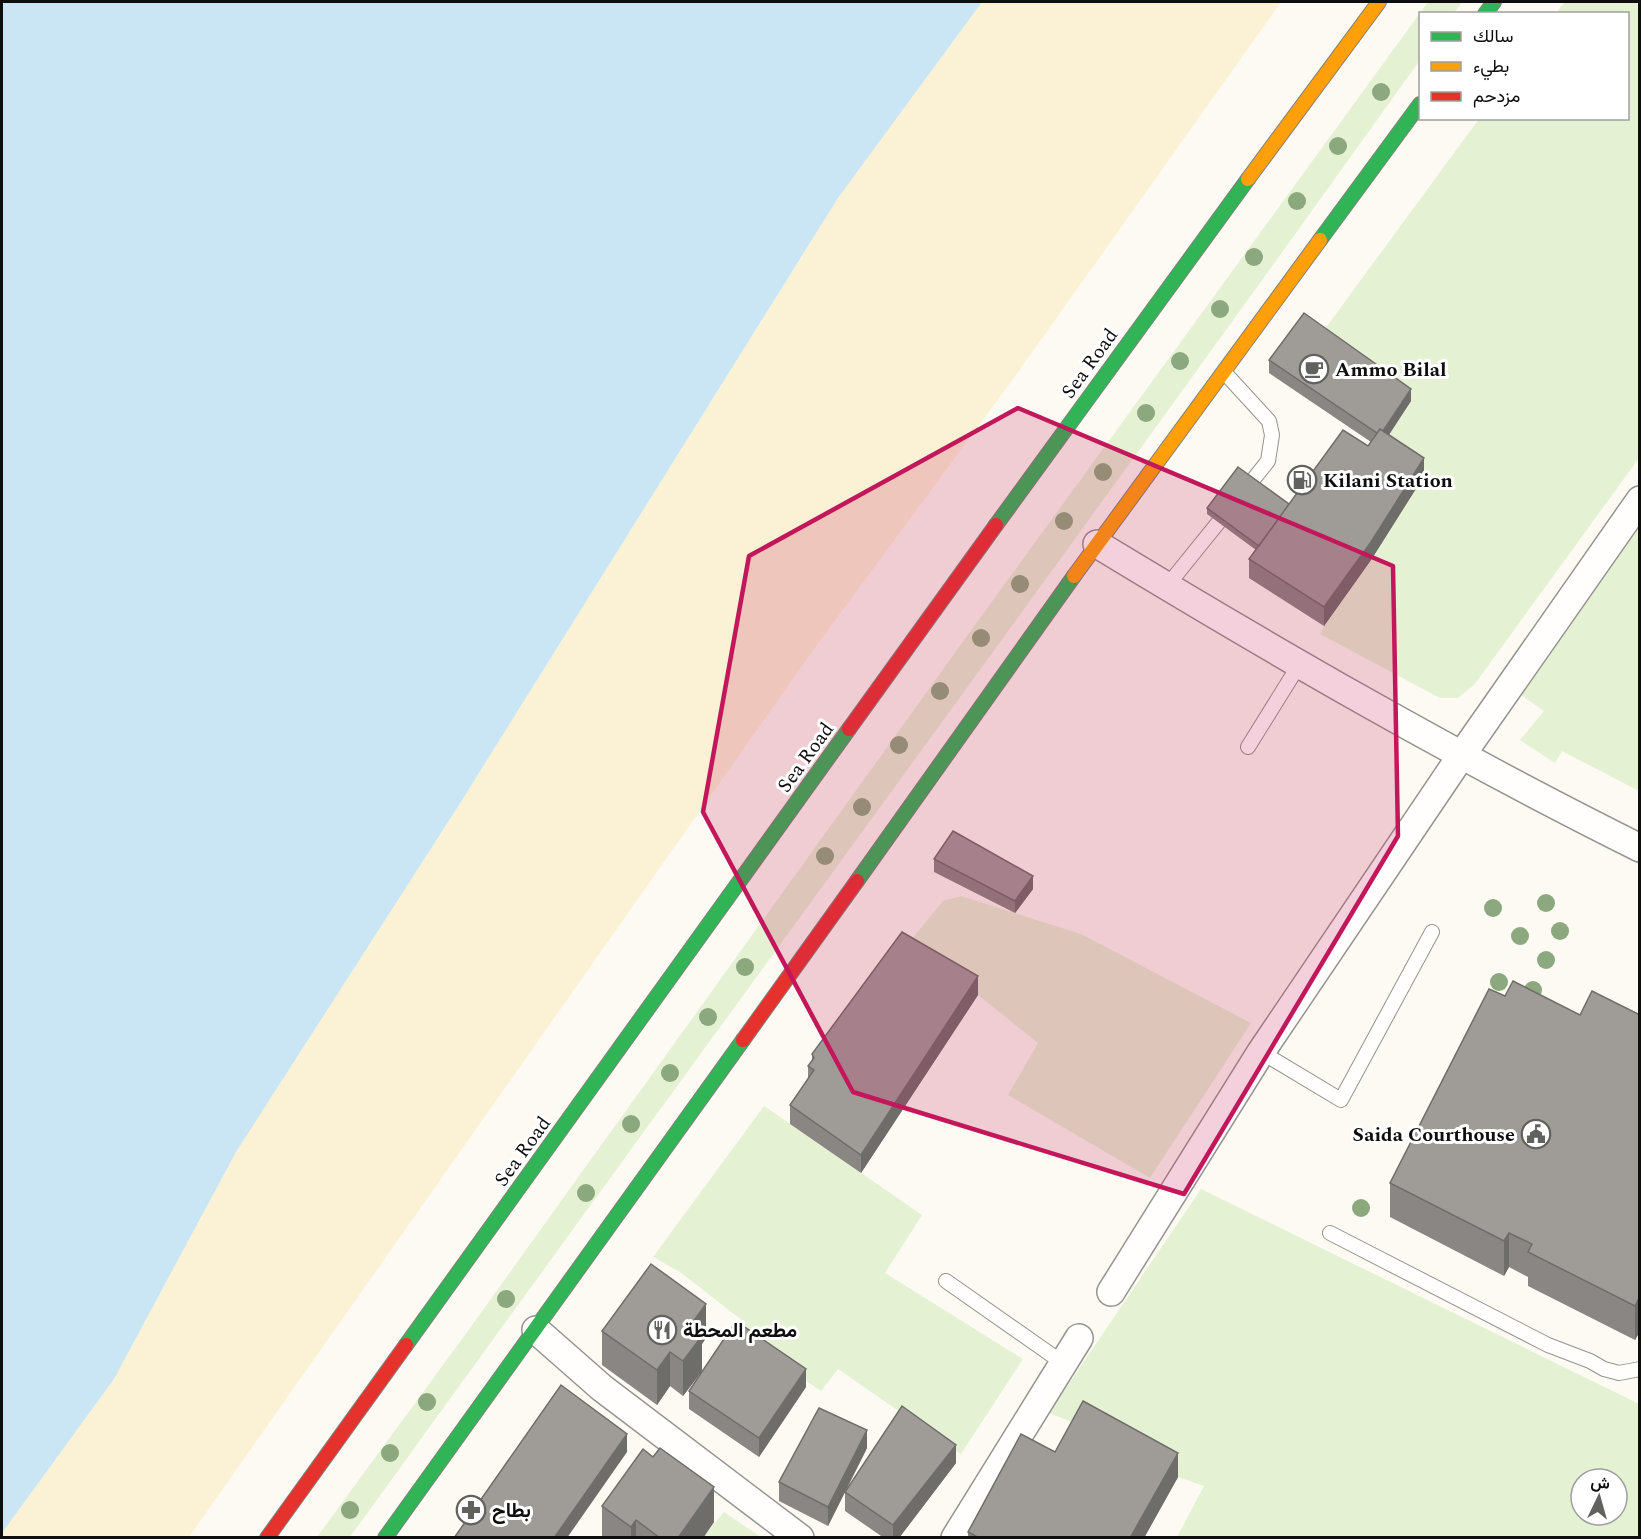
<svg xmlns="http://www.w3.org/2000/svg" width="1641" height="1539" font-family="Spectral,Vazirmatn,serif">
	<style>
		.green { fill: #e5f1d3; fill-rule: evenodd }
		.sand { fill: #fbf2d5 }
		.water { fill: #cae6f4 }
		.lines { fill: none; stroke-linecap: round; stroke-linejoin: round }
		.lane-casing { stroke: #959491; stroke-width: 16 }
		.street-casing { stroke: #959491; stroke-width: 30 }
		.fast-casing { stroke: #82827e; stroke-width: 16 }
		.slow-casing { stroke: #82827e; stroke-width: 16 }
		.jam-casing { stroke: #82827e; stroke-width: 16 }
		.lane { stroke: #fffefd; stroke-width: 14 }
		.street { stroke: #fffefd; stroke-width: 27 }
		.fast { stroke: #30b455; stroke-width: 14 }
		.slow { stroke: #ff9f0a; stroke-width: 14 }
		.jam { stroke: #e5322d; stroke-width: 14 }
		.tree { fill: #8ba87e }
		.wall { fill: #898683 }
		.shaded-wall { fill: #6f6d6a }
		.building { fill: #9f9c98; stroke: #6f6d6a; stroke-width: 1.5 }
		.marked { fill: #c2185b; fill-opacity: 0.2; stroke: #c2185b; stroke-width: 4.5; stroke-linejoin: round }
		.labels { text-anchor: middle; stroke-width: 6; stroke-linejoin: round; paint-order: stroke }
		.street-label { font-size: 20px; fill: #0e0e0e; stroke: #fff }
		.poi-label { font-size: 20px; font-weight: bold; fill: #0e0e0e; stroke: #fff; text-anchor: start }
	</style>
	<rect width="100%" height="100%" fill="#fcfaf2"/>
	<path class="green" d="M1428,2H1462L1454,13L1420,14V60C1067,554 706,1044 350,1537H317L462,1339L972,629Z
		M1565,2H1639V458L1474,685L1458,698H1440L1320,634L1324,626L1380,448L1411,402L1319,337L1479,119L1628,118V14L1556,13Z
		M1639,526V791L1562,751L1555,763L1520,740L1544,711L1515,691Z
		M961,896L1081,934L1251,1023L1150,1178L1008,1095L1038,1043L978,995L902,951L943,901Z
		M764,1106L922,1215L885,1273L1023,1359L961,1454L838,1369L821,1391L735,1333L743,1321L680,1272L653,1257Z
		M1201,1189L1639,1404V1537H1177L1204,1486L1178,1477L1083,1426L1049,1413ZM1581,1479H1617V1515H1581Z
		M724,1512L761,1537H703Z"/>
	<path class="sand" d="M982,2H1281L1016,375L811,653L189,1537L2,1538V1533L114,1379L236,1152L459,805L838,198Z"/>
	<path class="water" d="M2,2H982L838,198L459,805L236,1152L114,1379L2,1533Z"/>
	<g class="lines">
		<g class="lane-casing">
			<path id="lane" d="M1224,372L1269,421L1272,435L1268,461L1244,491
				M1167,586L1230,508
				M1248,747L1299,665
				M1261,1052L1341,1100L1432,932
				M1330,1233L1548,1345L1590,1361L1604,1369L1619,1373L1640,1369
				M946,1281L1063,1363"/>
		</g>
		<g class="street-casing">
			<path id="street" d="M1097,544C1275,652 1453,755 1640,848
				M1111,1292L1261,1052L1461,756L1640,500
				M536,1330L602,1388L800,1538
				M955,1538L1079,1338"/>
		</g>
		<g class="fast-casing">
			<path id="fast" d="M1485,14L1494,2
				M1320,240L1420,104
				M996,525L1248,179
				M857,881L1074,576
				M406,1345L849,729
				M385,1538L743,1040"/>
		</g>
		<g class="slow-casing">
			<path id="slow" d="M1248,179L1379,2
				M1074,576L1320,240"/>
		</g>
		<g class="jam-casing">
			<path id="jam" d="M849,729L996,525
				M743,1040L857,881
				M267,1538L406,1345"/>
		</g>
		<use href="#lane" class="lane"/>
		<use href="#street" class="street"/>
		<use href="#fast" class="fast"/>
		<use href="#slow" class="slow"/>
		<use href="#jam" class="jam"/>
	</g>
	<g class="tree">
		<circle cx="1381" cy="92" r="9"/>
		<circle cx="1338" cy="146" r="9"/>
		<circle cx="1297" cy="201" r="9"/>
		<circle cx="1254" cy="257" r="9"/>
		<circle cx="1220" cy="309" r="9"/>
		<circle cx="1180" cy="361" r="9"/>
		<circle cx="1146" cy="413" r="9"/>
		<circle cx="1103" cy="472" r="9"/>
		<circle cx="1064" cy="521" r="9"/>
		<circle cx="1020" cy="584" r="9"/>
		<circle cx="981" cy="638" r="9"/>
		<circle cx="940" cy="691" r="9"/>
		<circle cx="899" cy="745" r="9"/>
		<circle cx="862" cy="807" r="9"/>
		<circle cx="825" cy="856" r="9"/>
		<circle cx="1546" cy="903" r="9"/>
		<circle cx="1493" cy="908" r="9"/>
		<circle cx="1560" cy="931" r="9"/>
		<circle cx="1520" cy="936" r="9"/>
		<circle cx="1546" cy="960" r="9"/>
		<circle cx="745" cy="967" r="9"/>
		<circle cx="1499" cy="982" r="9"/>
		<circle cx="1533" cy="990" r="9"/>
		<circle cx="708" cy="1017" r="9"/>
		<circle cx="670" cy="1073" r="9"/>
		<circle cx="631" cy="1124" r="9"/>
		<circle cx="586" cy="1193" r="9"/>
		<circle cx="1361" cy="1208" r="9"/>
		<circle cx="506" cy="1299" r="9"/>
		<circle cx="427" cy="1402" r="9"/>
		<circle cx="390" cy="1453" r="9"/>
		<circle cx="350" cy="1510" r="9"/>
	</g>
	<path class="wall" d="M1269,360L1411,401L1389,435L1424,476L1371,560L1324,626L1249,578V559L1256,550L1207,514V508L1289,504L1368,446L1371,442L1269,373Z
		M934,859L1033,889L1015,913L934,872Z
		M978,995L861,1173L790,1124V1105L808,1079V1066L812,1061V1054Z
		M1505,996L1580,1015H1640V1331L1635,1340L1528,1286V1277L1509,1267L1504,1276L1390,1217V1183Z
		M602,1331L706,1338L702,1344V1371L683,1396L670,1386L657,1405L602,1365Z
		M806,1387L759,1457L689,1409V1391Z
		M867,1448L828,1526L779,1501V1482Z
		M1055,1452L1178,1477L1144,1538H968V1532Z
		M956,1463L899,1538H884L845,1511V1492Z
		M602,1506L714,1522L703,1538H602Z"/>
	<path class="shaded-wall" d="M1411,389V401L1380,448V435Z
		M1424,458V476L1371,560L1324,626V607Z
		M1033,876V889L1015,913V901Z
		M978,976V995L861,1173V1155Z
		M1509,1233V1267L1504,1276V1241Z
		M1640,1296V1331L1635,1340V1306Z
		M706,1304V1338L702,1344V1371L683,1396V1361L689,1327Z
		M670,1352V1386L657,1405V1370Z
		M806,1369V1387L759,1457V1438Z
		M867,1430V1448L828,1526V1507Z
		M627,1434V1452L567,1538H554Z
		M956,1445V1463L899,1538H893V1525Z
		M1178,1453V1477L1144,1538H1130Z
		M714,1487V1522L703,1538H678Z
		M636,1520V1538H631V1527Z"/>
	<path class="building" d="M1304,313L1411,389L1383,431L1380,429L1377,433L1269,360Z
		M1380,429L1424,458L1371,542L1324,607L1249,559L1343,430L1368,446Z
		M1238,467L1289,504L1259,546L1207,508Z
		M953,831L1033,876L1015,901L934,859Z
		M902,932L978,976L861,1155L790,1105L814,1070L808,1066L814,1058L812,1054Z
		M1513,981L1580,1015L1592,991L1640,1015V1296L1635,1306L1528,1252L1532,1244L1509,1233L1504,1241L1390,1183L1489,989L1505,996Z
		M651,1264L706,1304L689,1327L702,1336L683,1361L670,1352L657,1370L602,1331Z
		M736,1321L806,1369L759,1438L689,1391Z
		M561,1385L627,1434L554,1538H454Z
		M1083,1401L1178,1453L1130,1538H979L968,1532L1021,1434L1055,1452Z
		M902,1406L956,1445L893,1525L845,1492Z
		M819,1408L867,1430L828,1507L779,1482Z
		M660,1448L714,1487L678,1538H660L636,1520L631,1527L602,1506L643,1449L653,1457Z"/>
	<path class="marked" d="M1018,408L1393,566L1398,836L1184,1194L853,1092L703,812L749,556Z"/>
	<defs>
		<g id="cafe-ring" transform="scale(1.5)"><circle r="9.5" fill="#fff" stroke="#61615e" stroke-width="1.5"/><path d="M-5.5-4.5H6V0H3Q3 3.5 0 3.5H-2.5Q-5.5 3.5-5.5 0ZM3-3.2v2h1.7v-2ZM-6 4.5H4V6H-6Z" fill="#61615e"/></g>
		<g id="fuel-ring" transform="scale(1.5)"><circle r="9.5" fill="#fff" stroke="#61615e" stroke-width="1.5"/><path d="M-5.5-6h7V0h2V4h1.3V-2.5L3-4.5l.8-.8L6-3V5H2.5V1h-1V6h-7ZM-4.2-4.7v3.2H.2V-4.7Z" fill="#61615e"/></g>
		<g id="civic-ring" transform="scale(1.5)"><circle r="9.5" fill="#fff" stroke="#61615e" stroke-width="1.5"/><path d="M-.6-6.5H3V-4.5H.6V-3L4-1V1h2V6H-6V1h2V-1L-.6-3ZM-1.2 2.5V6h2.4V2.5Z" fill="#61615e"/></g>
		<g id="restaurant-ring" transform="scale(1.5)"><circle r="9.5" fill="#fff" stroke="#61615e" stroke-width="1.5"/><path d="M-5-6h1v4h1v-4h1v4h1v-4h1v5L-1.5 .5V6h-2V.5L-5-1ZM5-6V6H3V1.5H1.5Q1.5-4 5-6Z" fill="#61615e"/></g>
		<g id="pharmacy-ring" transform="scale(1.5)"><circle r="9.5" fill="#fff" stroke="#61615e" stroke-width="1.5"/><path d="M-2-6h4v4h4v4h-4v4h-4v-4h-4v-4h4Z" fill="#61615e"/></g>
	</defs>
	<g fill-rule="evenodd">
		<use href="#cafe-ring" x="1314" y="369"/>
		<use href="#fuel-ring" x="1302" y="480"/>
		<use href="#civic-ring" x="1536" y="1134"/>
		<use href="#restaurant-ring" x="662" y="1330"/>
		<use href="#pharmacy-ring" x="471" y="1510"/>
	</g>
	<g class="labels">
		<g class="street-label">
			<text transform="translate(1089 363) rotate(-54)" y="7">Sea Road</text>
			<text transform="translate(805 757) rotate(-54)" y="7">Sea Road</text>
			<text transform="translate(522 1151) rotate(-54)" y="7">Sea Road</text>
		</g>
		<g class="poi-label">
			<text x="1335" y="376">Ammo Bilal</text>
			<text x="1323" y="487">Kilani Station</text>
			<text x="1515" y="1141" text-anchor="end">Saida Courthouse</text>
			<text x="683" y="1337">مطعم المحطة</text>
			<text x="492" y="1517">بطاح</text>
		</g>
	</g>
	<rect width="1641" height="1539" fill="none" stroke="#0e0e0e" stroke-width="6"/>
	<rect x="1419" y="12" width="210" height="108" fill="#ffffff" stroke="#9f9f9f" stroke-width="1.5"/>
	<rect x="1431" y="32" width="30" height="9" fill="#30b455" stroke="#9f9f9f" stroke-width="1.5"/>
	<text x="1473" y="42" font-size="18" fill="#0e0e0e">سالك</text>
	<rect x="1431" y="62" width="30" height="9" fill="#ff9f0a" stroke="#9f9f9f" stroke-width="1.5"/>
	<text x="1473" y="72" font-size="18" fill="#0e0e0e">بطيء</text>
	<rect x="1431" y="92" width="30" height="9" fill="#e5322d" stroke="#9f9f9f" stroke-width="1.5"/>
	<text x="1473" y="102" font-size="18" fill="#0e0e0e">مزدحم</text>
	<g transform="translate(1599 1497) rotate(5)"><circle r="28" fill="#ffffff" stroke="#9f9f9f" stroke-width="1.5"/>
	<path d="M0-4.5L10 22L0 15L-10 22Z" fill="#61615e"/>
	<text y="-9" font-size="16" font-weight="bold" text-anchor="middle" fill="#0e0e0e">ش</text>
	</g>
</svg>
